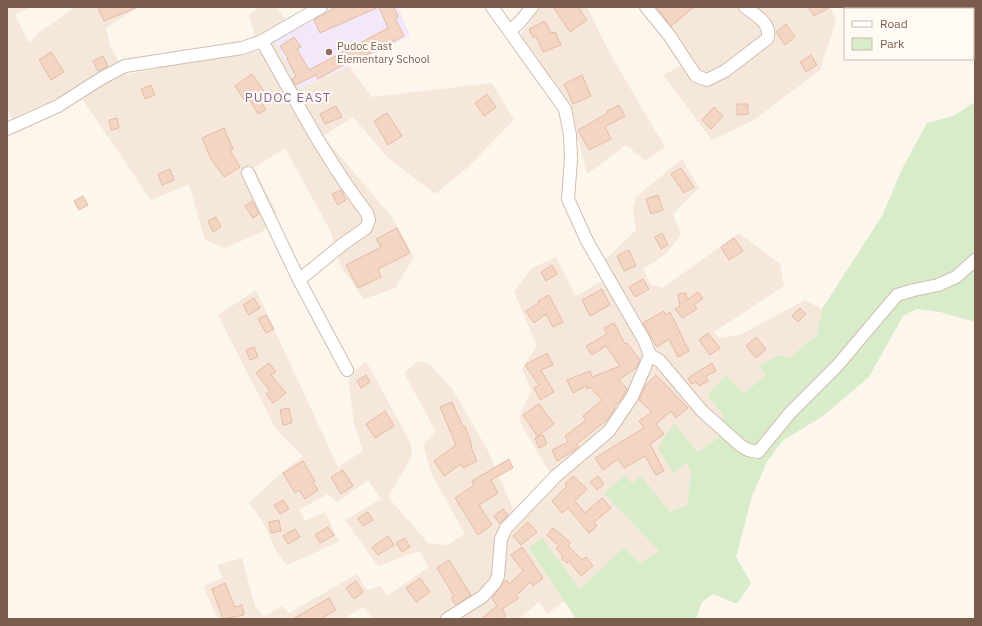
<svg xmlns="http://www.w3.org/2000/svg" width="982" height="626" font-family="'IBM Plex Sans',sans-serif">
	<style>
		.residential { fill: #f5e8da }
		.education { fill: #f3e8fa }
		.green { fill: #d8ecc9 }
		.building { fill: #f3d5c3; stroke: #e6bba3 }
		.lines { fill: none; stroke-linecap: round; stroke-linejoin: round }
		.street-casing { stroke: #d1beb0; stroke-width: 14 }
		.street { stroke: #fff; stroke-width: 12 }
		.education-dot { fill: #8d6e63; stroke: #fffaf3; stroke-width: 1.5 }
		.labels { text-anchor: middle; stroke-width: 4; stroke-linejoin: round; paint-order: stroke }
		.education-label { font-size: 11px; fill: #785e54; stroke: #fffaf3; text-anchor: start }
		.quarter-label { font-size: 13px; letter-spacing: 1px; fill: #846695; stroke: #fffaf3 }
	</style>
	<rect width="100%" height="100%" fill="#fdf6ec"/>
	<path class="residential" d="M7,7H31L15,15L29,43L38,33L76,7H139L106,28L110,47L127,75L189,61L259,51L249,15L259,7H277L291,27L300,89L349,66L372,97L492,83L514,120L468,167L435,194L387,157L353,117L323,136L391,216L414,257L395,288L364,299L341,267L330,230L285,148L254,168L277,213L262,232L225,248L205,240L189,184L151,200L76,90L12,118L7,107Z
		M540,7H587L609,52L665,147L646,161L626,145L587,174L573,118L558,89L519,37Z
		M830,7L836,21L820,70L754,120L712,140L663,75L681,66L641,8Z
		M682,159L699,188L673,214L681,235L666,254L643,269L651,285L663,288L739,233L780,264L784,286L714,332L719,338L740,335L805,300L822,309L817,335L789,358L778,355L760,365L765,376L744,393L726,375L707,395L723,415L718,438L698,452L674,423L673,473L686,463L691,472L687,505L670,512L632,483L604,493L659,551L640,563L624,547L580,589L542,539L529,549L564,601L547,614L539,602L520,618L521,619H373L363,607L343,619H218L203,586L223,578L217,565L242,558L255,607L264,617L281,606L289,613L357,574L367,590L381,586L387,596L429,567L419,551L378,566L345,520L381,499L368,480L337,502L328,494L299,510L305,521L325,512L339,542L287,565L277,553L263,522L249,503L280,474L303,456L276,429L218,315L256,290L338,467L363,451L354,423L349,385L350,376L366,361L411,444L412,456L388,497L428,543L447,545L465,534L432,475L423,445L436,432L404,373L418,361L429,364L451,387L487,449L514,511L519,517L556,483L521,424L519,417L531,390L522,368L537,346L514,292L532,268L556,257L576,296L614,274L605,260L636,230L633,207L636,197Z"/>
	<path class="education" d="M330,7H398L410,36L300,89L272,37Z"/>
	<path class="green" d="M975,102V322L940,312L917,309L903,316L869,377L823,416L782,441L767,462L752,496L736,557L751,583L737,604L713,594L702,602L696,619H576L529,548L542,538L580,589L624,547L640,563L659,551L604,493L625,475L632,483L641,476L670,512L687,505L691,472L686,463L673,473L658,448L674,423L698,452L718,438L723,415L707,395L726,375L744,393L765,376L760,365L778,355L789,358L817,335L822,309L882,216L902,169L927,123L953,116Z"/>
	<path class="building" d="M98,7H138L104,21Z
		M336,7H379L320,33L314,20Z
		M379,7H394L398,17L395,18L404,36L349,64L348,62L318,79L316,75L295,85L292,79L296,77L287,59L288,58L280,46L294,37L301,47L297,49L309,70L388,28Z
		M553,7H578L587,20L570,32Z
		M656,7H694L671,26Z
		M808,7H830L814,16Z
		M545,21L551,33L555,32L561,45L543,52L536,36L533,38L529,29Z
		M786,24L795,37L785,45L776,32Z
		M51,52L64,72L51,80L39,60Z
		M811,55L817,65L806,72L800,62Z
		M103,56L108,66L98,71L93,61Z
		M252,74L264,91L257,95L266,110L258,114L250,100L246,103L235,86Z
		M582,75L591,96L573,104L564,84Z
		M151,85L155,95L145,99L141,89Z
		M487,94L496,107L484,116L475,103Z
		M737,104H748V114L737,115Z
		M619,105L625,116L605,127L611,139L589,150L578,130L608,113L607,111Z
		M336,106L342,117L325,124L320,114Z
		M714,107L723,116L711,129L702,120Z
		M387,113L402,136L388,145L374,121Z
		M117,118L119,128L111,130L109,120Z
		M224,128L233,149L230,150L240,167L224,177L211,159L202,138Z
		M681,168L694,187L684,193L671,174Z
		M170,169L174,180L162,185L158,174Z
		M341,190L346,200L338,205L332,194Z
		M658,195L663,210L651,214L646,199Z
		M83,196L88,205L79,210L74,201Z
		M252,201L259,214L253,218L245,206Z
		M216,217L221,227L213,232L208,221Z
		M397,228L410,253L378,269L381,277L358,288L346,265L381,247L376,239Z
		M662,233L668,245L661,249L655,237Z
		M734,238L743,251L729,260L721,247Z
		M629,250L636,266L624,271L617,256Z
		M552,265L557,274L546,281L541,272Z
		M643,279L649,289L635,297L629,287Z
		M602,289L610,305L590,316L582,300Z
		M698,292L703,298L694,305L697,309L682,318L675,309L680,306L678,294L686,293L687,300Z
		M549,295L563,322L553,327L546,314L534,323L526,311L539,303L538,301Z
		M254,298L260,308L249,315L243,305Z
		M800,308L806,314L798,322L792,316Z
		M664,311L665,315L670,312L689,351L678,357L669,339L657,347L643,323Z
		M266,315L274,329L266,333L258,319Z
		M614,323L625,344L627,343L640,360L636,368L619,380L627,389L620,401L614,407L615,408L608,419L577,444L578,447L573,451L557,461L552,450L568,442L565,436L586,420L583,416L602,400L590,387L587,389L586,386L573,393L567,380L590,371L592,377L620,366L606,346L592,355L586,346L607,334L604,328Z
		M708,333L720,348L710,355L699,340Z
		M756,337L766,349L756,358L746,346Z
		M254,347L258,357L250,360L246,350Z
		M547,353L553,365L541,370L554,392L540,400L534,388L539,385L525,365Z
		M269,363L276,372L271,375L286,393L273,403L266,394L270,391L256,373Z
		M712,363L716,371L706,376L708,381L699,386L696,382L691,384L688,378Z
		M366,375L370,382L361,388L357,381Z
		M656,375L688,408L676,418L671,411L656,424L664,434L650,444L664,471L656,475L645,456L624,468L618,459L603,470L595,458L644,428L639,421L652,412L639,400L645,386Z
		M452,402L463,427L465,426L472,446L471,447L477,461L463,468L461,464L444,476L434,461L456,445L440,407Z
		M539,404L554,424L538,436L543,435L547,444L539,448L535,438L538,437L523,415Z
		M289,408L292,423L283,425L280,410Z
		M385,411L394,426L375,438L366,424Z
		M509,459L513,468L491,480L498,493L479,505L492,525L478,535L455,498L474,485L472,481Z
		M303,461L315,481L313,482L318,490L305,499L299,490L295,493L283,473Z
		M343,470L353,486L341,494L331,477Z
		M573,476L587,489L575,501L585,513L602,498L611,508L594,522L597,526L589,533L568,508L562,513L552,501L567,486L565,484Z
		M598,476L604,484L597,490L590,482Z
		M283,500L289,509L280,514L274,505Z
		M503,509L508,515L500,524L494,516Z
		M368,512L373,520L363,526L358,518Z
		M279,520L281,531L271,533L269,522Z
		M528,522L537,532L521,545L513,536Z
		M328,527L334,535L320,543L315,535Z
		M553,528L571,543L568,546L582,560L586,557L593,566L581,576L569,561L567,563L561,558L563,556L556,548L559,546L547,535Z
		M295,529L300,537L288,544L283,536Z
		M388,536L394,545L378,555L372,547Z
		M405,538L410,547L402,552L396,543Z
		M522,547L543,578L533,586L530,582L516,596L519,598L502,609L506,616L502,619H481L497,606L492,598L504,582L507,580L509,584L523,571L511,555Z
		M449,560L471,595L456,605L451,598L454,596L437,568Z
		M420,578L430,592L416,602L406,588Z
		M356,581L363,592L354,599L346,588Z
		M225,583L235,607L242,605L244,615L223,619L212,589Z
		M329,598L336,610L321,619H293Z"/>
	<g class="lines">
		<g class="street-casing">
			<path id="street" d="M646,7L669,35L696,76L707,80L725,71L767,39C773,24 755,15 745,7
				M509,31L519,23L532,7
				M7,129L58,106L102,78L125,66L242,48L262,41L321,7
				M248,173L299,280L343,244L366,228L369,220L367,213C326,160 295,99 262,41
				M299,280L347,370
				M650,355L660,361L702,411L740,445L748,450L758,452L790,413L837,366L897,295L914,290L938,285L956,277L975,260
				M447,619L482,597L495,583L498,576L501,539L506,528L556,476L609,431L632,397L650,355L644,340L587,241L568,199L571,159L570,135L565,109L492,7"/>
		</g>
		<use href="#street" class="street"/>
	</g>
	<circle class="education-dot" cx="329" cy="52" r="4"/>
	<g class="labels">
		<g class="education-label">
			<text x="337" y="50">Pudoc East<tspan x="337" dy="13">Elementary School</tspan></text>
		</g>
		<g class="quarter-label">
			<text x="288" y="102">PUDOC EAST</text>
		</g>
	</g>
	<rect width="982" height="626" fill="none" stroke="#7a5c4d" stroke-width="16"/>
	<rect x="844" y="8" width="130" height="52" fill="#fffaf3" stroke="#cabbb1"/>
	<rect x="852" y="21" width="20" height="6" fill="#ffffff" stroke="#cabbb1"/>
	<text x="880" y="28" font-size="12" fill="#7a5c4d">Road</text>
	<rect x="852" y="38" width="20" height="12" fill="#d8ecc9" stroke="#cabbb1"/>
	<text x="880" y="48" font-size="12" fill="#7a5c4d">Park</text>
</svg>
